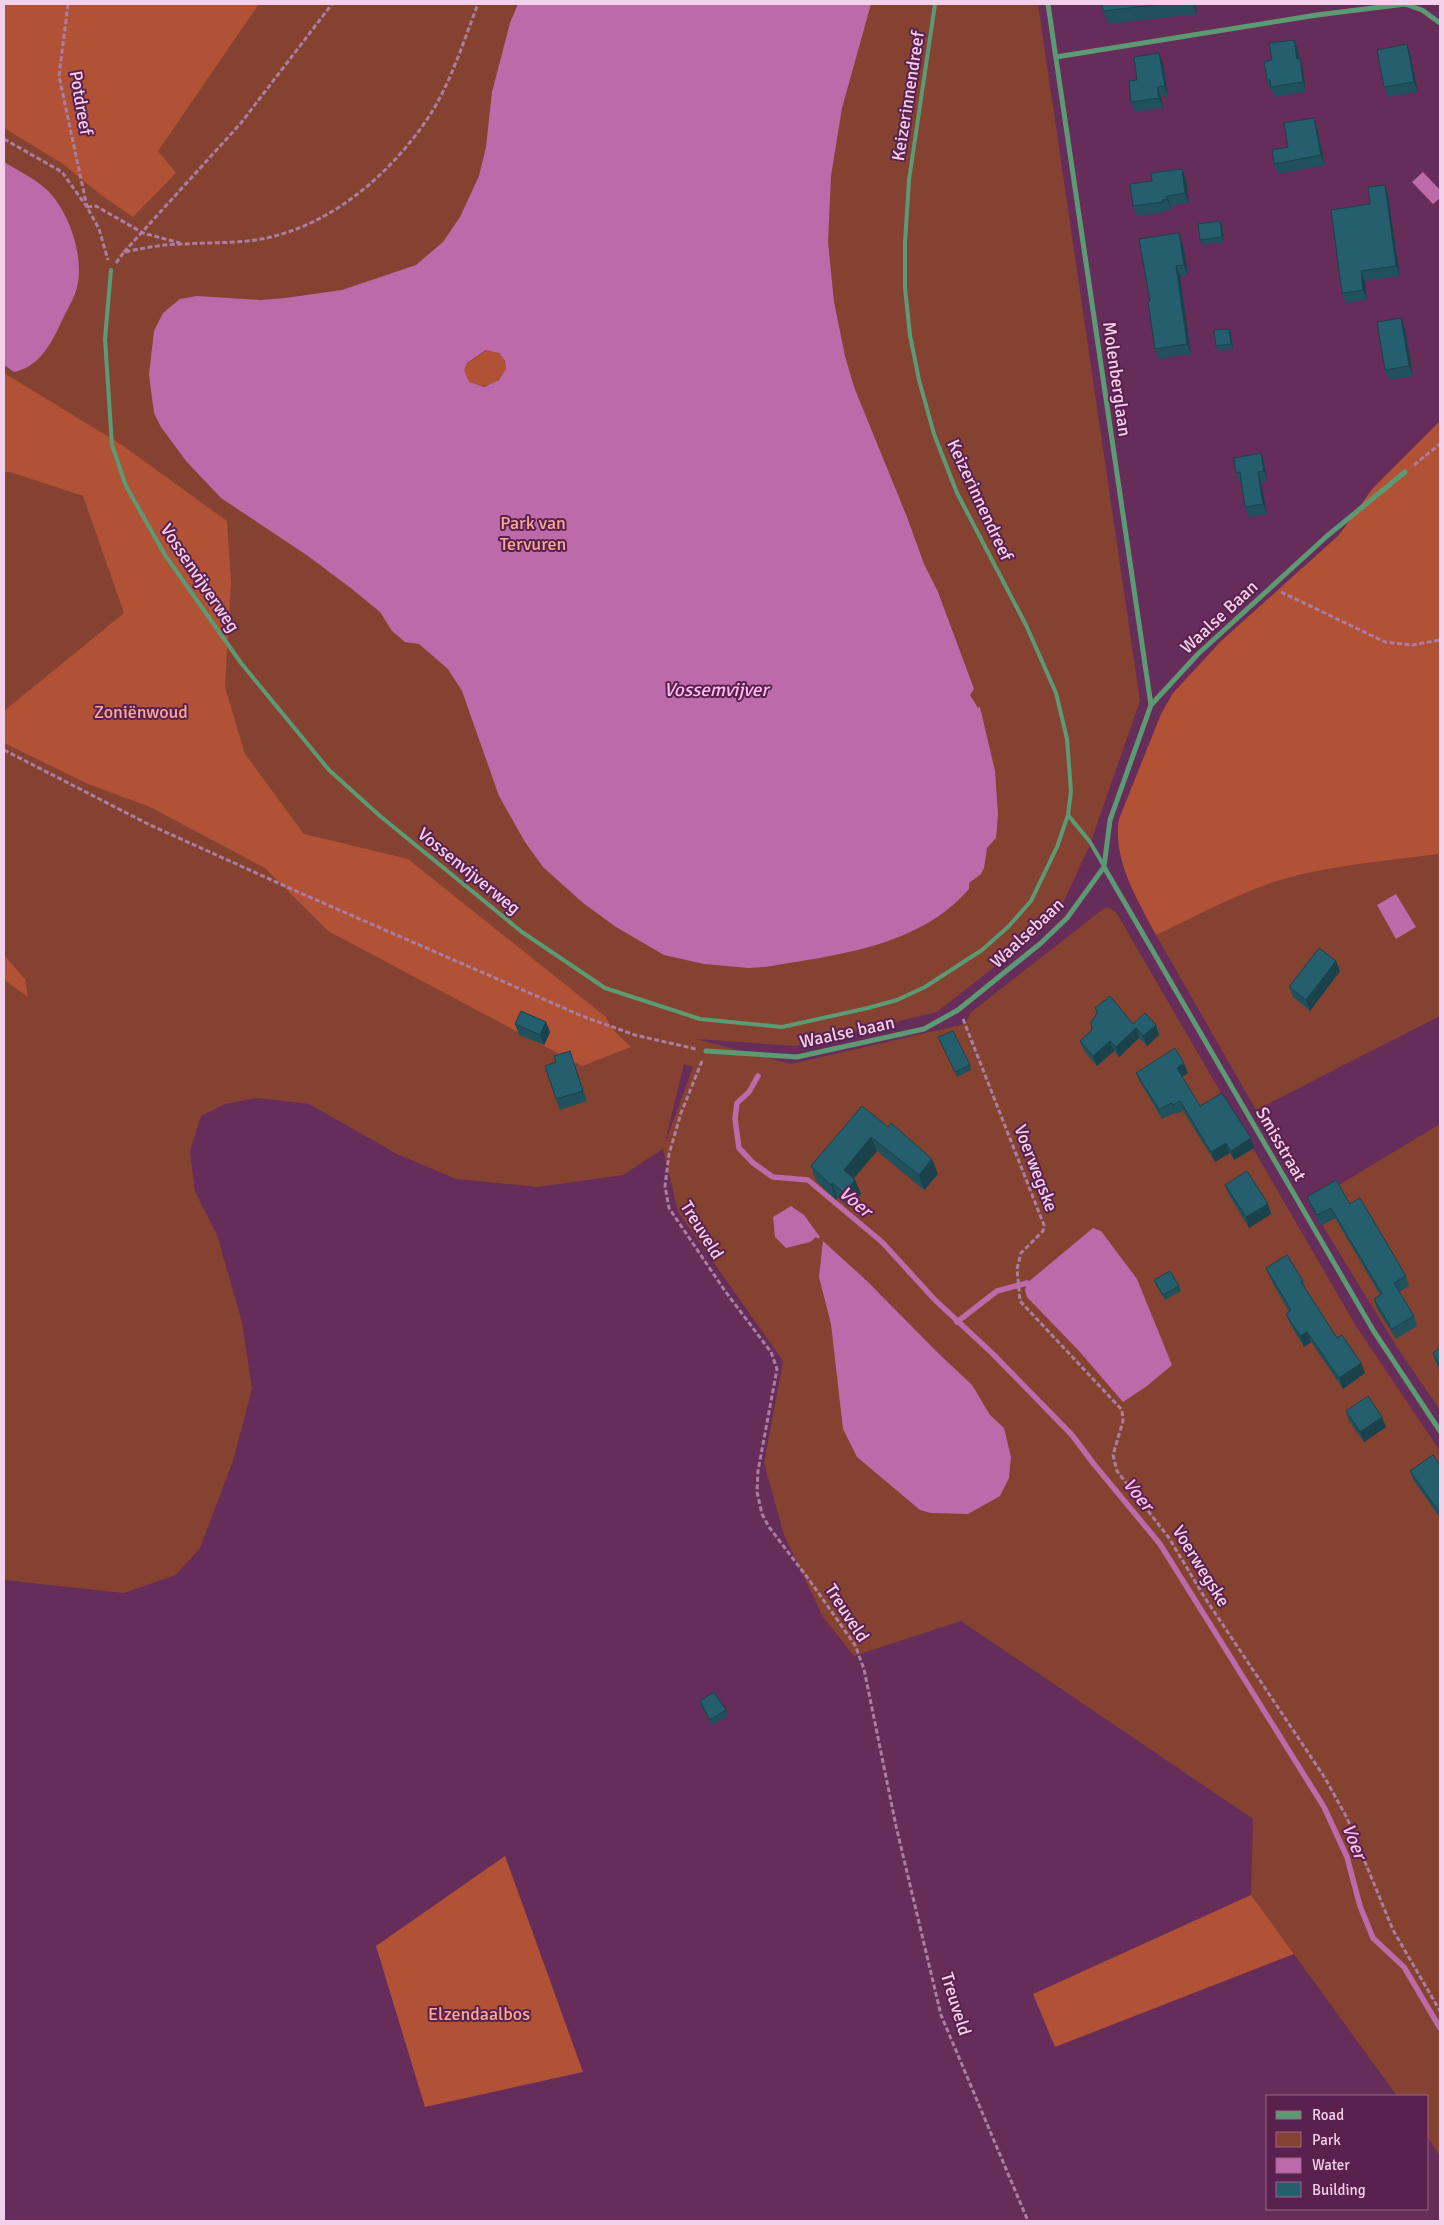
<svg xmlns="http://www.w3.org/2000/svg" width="1444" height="2225" font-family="Signika,sans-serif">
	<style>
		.green { fill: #854230; fill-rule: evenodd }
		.forest { fill: #b15136 }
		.water { fill: #bd6aaa; fill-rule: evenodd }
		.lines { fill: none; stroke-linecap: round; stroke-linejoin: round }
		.stream { stroke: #bd6aaa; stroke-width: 5.5 }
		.path { stroke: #ab7da0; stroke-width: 3; stroke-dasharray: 5 2.5; stroke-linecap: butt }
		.lane { stroke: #5c9a74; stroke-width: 4 }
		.street { stroke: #5c9a74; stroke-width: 5 }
		.wall { fill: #20515d }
		.shaded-wall { fill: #1a424c }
		.building { fill: #255e6c; stroke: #1a424c }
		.labels { text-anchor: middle; stroke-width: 4; stroke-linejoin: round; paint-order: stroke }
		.street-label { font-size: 18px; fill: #f4d1ea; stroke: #5a214f }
		.park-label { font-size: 18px; fill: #faab96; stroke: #5a214f }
		.water-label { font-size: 19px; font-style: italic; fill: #febcec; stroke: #5a214f }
	</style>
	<rect width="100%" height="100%" fill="#662c5a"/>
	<path class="green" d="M4,4H1038L1140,701L1089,847L1057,916L1049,924L937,1012L795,1046L696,1039L791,1064L965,1024L971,1012L1102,910L1107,907L1116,912L1356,1326L1440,1451V2156L1428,2138V2096H1397L1251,1895L1253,1819L961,1621L854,1656L823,1617L784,1535L764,1463L783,1361L678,1212L663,1149L623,1175L538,1187L456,1179L397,1154L309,1104L258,1098L225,1104L201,1116L190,1151L195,1192L217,1235L242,1322L252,1389L233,1461L200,1548L176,1575L124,1593L4,1580ZM684,1064L693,1067L665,1143V1142Z
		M1440,854V1016L1256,1110L1156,935C1194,917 1232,897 1271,883C1323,866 1386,861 1440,854Z
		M1440,1124V1410L1398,1349L1309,1203Z"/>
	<path class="forest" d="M4,4H259L158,151L176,173L133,217L101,195L63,164L4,128Z
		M487,350C499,350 508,360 505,372C492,393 457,390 465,365Z
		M4,373L122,445L227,521L231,582L225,687L245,754L304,834L408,859L606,1017L613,1030L631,1047L582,1066L328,931L265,868L150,807L88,784L4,743V711L124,613L83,496L10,472H4Z
		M1440,421V854C1386,861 1323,866 1271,883C1232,897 1194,917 1156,935C1138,901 1112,859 1119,819L1161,714L1173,693L1221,641L1339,535L1373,488Z
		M4,955L25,979L28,997L4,980Z
		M505,1856L583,2072L425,2107L376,1946Z
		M1251,1895L1294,1954L1055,2047L1033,1994Z"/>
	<path class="water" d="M518,4H871L842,108L831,176L828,242L834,302L845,356L854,387L907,517L924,564L938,592L974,689L970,695L978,708L980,707L995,771L998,814L996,838L987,848L984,868L981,874L969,883V889C919,947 836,955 765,967L749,968L704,964L664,955L616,927L583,903L543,867L525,842L499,796L462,691L448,669L419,644L405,642L398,636L392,631L380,612L352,589L308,556L221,498L186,461L161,427L154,413L149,375L154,331L163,313L180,299L197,296L261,300L285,298L342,290L416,265L443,242L460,217L479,176L486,147L492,92L510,23ZM486,350L499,353L505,361L506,369L499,380L484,387L469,382L464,370L467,363Z
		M4,162C17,170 34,178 46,189C70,211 87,263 75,294C70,306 63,317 58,329C48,349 37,367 14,372L4,365Z
		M1423,172L1440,190V198L1433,204L1412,182Z
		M1396,894L1416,927L1396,939L1377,905Z
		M791,1206L804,1215L820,1237L818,1239L816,1237L810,1242L786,1248L775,1237L773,1217Z
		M1093,1228L1101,1231L1137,1279L1172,1365L1147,1386L1123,1402L1079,1351L1027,1297L1025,1290L1027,1283Z
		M823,1241L867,1281L936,1351L972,1385L990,1415L1004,1428L1011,1457L1009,1478L1000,1496L968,1514L931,1513L920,1510L857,1457L843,1429L831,1324L819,1277Z"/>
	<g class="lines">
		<path class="stream" d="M758,1076L749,1092L737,1103L735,1119L739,1148L753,1163L773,1177L808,1180L882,1242L935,1300L993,1354L1072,1435L1093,1463L1160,1544L1324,1807L1347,1857L1360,1906L1373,1938L1404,1967L1440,2028
			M957,1322L997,1291L1027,1283"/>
		<path class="path" d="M68,4L59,76L87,207
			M4,139L62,172L87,207L99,229L108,260
			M87,207L96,206L143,233L180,243
			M124,252L241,123L332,4
			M116,263L124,252C144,248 164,244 184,244C213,242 242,244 271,237C337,221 393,171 430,115C451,82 464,40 478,4
			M1414,465L1440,444
			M1281,592L1385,642L1412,645L1440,640
			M4,750L150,825L296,891L582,1016L635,1035L696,1049
			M963,1019L1044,1225L1043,1231L1021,1253L1017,1269L1020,1301L1122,1410L1123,1421L1113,1455L1117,1471L1169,1538L1205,1598L1325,1778L1347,1818L1393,1930L1440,2011
			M702,1061L681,1113L669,1154L665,1186L669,1208L725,1291L771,1352L777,1369L758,1471L757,1492L762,1514L769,1527L810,1581L855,1645L864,1669L896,1826L941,2015L1028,2221"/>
		<path class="lane" d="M111,270L105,339L112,445L126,486L165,555L241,663L329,770L380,816L522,932L605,988L700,1019L782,1027L868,1008L897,1000L925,987L982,950L1008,927L1031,901L1057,847L1068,815L1071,791L1067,739L1056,693L1026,625L957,493L934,434L919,380L910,335L905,288V243L909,180L935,4
			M1068,815L1090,842L1104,866"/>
		<path class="street" d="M1048,4L1151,705
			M1056,57L1317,15L1405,4L1422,10L1440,23
			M1104,867L1373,1330L1440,1431
			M706,1051L797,1057L924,1029L958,1010L1041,943L1067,918L1104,867L1110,820L1151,705L1198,654L1327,536L1405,472"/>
	</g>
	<path class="wall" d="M1102,4H1195L1197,14L1108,24L1103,11Z
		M1294,40L1298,50L1299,58L1303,69L1306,92L1274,97L1272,90H1270L1267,80L1272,60Z
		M1407,44L1410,54L1418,92L1388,97L1384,87Z
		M1163,63L1168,96L1161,97L1163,108L1135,112L1131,102L1137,80Z
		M1314,118L1317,128L1325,165L1278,174L1274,164Z
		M1182,169L1186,179L1189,203L1171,206V209L1166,210V212L1137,216L1133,206L1152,181Z
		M1388,195L1400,276L1365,281L1367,300L1346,303L1342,293Z
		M1222,226L1224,242L1202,245L1200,240Z
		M1183,244L1188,275L1180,276L1191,354L1159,359L1155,349L1150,301Z
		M1405,328L1413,376L1389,380L1385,370Z
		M1229,329L1231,334L1233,349L1218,351L1216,346Z
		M1261,453L1264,463L1267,481L1261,482L1267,514L1249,517L1245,507L1241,483H1240L1236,473Z
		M1340,971L1310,1011L1293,997L1289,987Z
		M1095,1008L1133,1024L1156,1025L1159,1035L1147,1046L1139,1038L1119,1057L1114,1051L1097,1066L1084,1051L1080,1041L1092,1030L1097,1013Z
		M515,1024L550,1032L544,1045L519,1035Z
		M938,1037L970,1065L971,1070L957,1077Z
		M570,1051L587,1101L560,1110L556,1099Z
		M1136,1073H1188L1182,1077L1200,1106L1251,1138L1254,1148L1234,1160L1230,1153L1215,1162L1183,1111L1177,1114L1175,1113L1162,1119L1140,1082Z
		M862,1106L938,1174L924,1190L877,1151L854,1178L861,1194L849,1207L837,1197L836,1200L816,1181L811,1166Z
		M1225,1185L1268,1204L1271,1214L1249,1228L1229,1195Z
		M1307,1197L1350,1204L1406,1276L1409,1286L1399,1292L1414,1316L1417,1326L1396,1339L1377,1309L1374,1299L1380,1295L1335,1218L1321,1226L1311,1207Z
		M1266,1268L1303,1281L1306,1290L1337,1338L1361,1363L1365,1373L1343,1389L1311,1342L1304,1347L1290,1324L1286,1314L1289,1312L1270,1278Z
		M1154,1280L1179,1286L1181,1291L1165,1300L1156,1285Z
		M1440,1348V1370L1436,1363L1433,1353Z
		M1346,1411L1386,1427L1364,1442L1349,1421Z
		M1440,1465V1518L1414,1481L1410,1471Z
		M700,1701L726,1710L728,1716L712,1725L701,1706Z"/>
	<path class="shaded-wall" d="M1193,4H1195L1197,14Z
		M1294,40L1298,50L1301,69L1297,59Z
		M1407,44L1410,54L1418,92L1414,82Z
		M1159,53L1163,63L1168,96L1165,86Z
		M1300,58L1303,69L1306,92L1303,82Z
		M1157,87L1161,97L1163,108L1159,98Z
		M1314,118L1317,128L1325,165L1321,155Z
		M1182,169L1186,179L1189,203L1185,193Z
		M1385,185L1388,195L1400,276L1396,266Z
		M1167,196L1171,206V209L1167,199Z
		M1220,221L1222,226L1224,242L1222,237Z
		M1179,233L1183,244L1188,275L1184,265Z
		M1176,266L1180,276L1191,354L1187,344Z
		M1361,271L1365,281L1367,300L1363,290Z
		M1401,318L1405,328L1413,376L1409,366Z
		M1229,329L1231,334L1233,349L1231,344Z
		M1261,453L1264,463L1267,481L1264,471Z
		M1258,472L1261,482L1267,514L1263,504Z
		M1336,961L1340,971L1310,1011L1306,1000Z
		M546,1022L550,1032L544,1045L540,1035Z
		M1156,1025L1159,1035L1147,1046L1143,1036Z
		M1136,1028L1139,1038L1119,1057L1116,1047Z
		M1110,1041L1114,1051L1097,1066L1093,1056Z
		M1184,1063L1188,1073L1180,1078L1177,1068Z
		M871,1137L877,1151L849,1184L844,1170Z
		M1251,1138L1254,1148L1234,1160L1231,1151Z
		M1226,1143L1230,1153L1215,1162L1211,1152Z
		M932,1159L938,1174L924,1190L919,1175Z
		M855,1180L861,1194L849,1207L844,1193Z
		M832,1183L837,1197L836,1200L831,1185Z
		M1268,1204L1271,1214L1249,1228L1246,1217Z
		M1307,1332L1311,1342L1304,1347L1300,1336Z
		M1361,1363L1365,1373L1343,1389L1339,1378Z
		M1382,1417L1386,1427L1364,1442L1360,1432Z"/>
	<path class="building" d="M1102,4H1163L1103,11Z
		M1294,40L1297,59L1300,58L1303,82L1271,87L1270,80H1267L1264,62L1272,60L1269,43Z
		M1407,44L1414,82L1384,87L1377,50Z
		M1159,53L1165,86L1157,87L1159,98L1131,102L1129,81L1137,80L1134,57Z
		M1314,118L1321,155L1274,164L1272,150L1288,147L1284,123Z
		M1182,169L1185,193L1167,196V199L1162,200L1163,202L1133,206L1130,184L1152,181L1151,173Z
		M1385,185L1396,266L1361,271L1363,290L1342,293L1331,210L1370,204L1368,187Z
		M1220,221L1222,237L1200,240L1198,224Z
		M1179,233L1184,265L1176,266L1187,344L1155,349L1148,301H1150L1139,239Z
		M1401,318L1409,366L1385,370L1377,322Z
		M1229,329L1231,344L1216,346L1214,330Z
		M1261,453L1264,471L1258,472L1263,504L1245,507L1240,472L1236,473L1234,458Z
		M1319,948L1336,961L1306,1000L1289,987Z
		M1110,996L1133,1024L1145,1013L1156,1025L1143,1036L1136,1028L1116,1047L1110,1041L1093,1056L1080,1041L1092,1030L1091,1022L1098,1012L1095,1008Z
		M521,1011L546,1022L540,1035L515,1024Z
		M953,1031L970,1065L955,1072L938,1037Z
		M1175,1048L1184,1063L1177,1068L1200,1106L1222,1093L1251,1138L1231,1151L1226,1143L1211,1152L1180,1101L1173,1105L1172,1103L1159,1109L1136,1073Z
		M570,1051L583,1091L556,1099L545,1066L556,1062L554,1056Z
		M862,1106L888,1127L891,1123L932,1159L919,1175L871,1137L844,1170L855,1180L844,1193L832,1183L831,1185L811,1166Z
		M1247,1171L1268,1204L1246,1217L1225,1185Z
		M1336,1180L1350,1204L1360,1198L1406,1276L1394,1283L1414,1316L1392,1329L1374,1299L1382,1294L1331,1208L1317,1215L1307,1197Z
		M1287,1255L1303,1281L1301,1282L1337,1338L1342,1335L1361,1363L1339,1378L1307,1332L1300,1336L1286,1314L1291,1310L1266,1268Z
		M1170,1271L1179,1286L1163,1295L1154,1280Z
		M1440,1348V1366L1433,1353Z
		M1368,1396L1382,1417L1360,1432L1346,1411Z
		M1433,1455L1440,1465V1513L1410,1471Z
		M714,1692L726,1710L710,1720L700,1701Z"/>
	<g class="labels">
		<g class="street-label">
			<text transform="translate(908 96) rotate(-81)" y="6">Keizerinnendreef</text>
			<text transform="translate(81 103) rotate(80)" y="6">Potdreef</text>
			<text transform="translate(1117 379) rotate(82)" y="6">Molenberglaan</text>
			<text transform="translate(980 500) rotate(65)" y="6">Keizerinnendreef</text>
			<text transform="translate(200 578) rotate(56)" y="6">Vossenvijverweg</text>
			<text transform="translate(1219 617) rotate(-43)" y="6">Waalse Baan</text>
			<text transform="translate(469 871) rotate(39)" y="6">Vossenvijverweg</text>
			<text transform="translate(1027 933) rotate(-43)" y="6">Waalsebaan</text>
			<text transform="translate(847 1032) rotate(-12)" y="6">Waalse baan</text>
			<text transform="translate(1281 1144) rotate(60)" y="6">Smisstraat</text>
			<text transform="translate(1036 1168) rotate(69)" y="6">Voerwegske</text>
			<text transform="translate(702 1230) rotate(58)" y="6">Treuveld</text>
			<text transform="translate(1201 1566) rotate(58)" y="6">Voerwegske</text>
			<text transform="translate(847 1613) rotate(57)" y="6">Treuveld</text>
			<text transform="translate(956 2004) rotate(73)" y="6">Treuveld</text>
		</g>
		<g class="park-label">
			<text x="533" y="529">Park van<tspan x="533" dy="21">Tervuren</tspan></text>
			<text x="141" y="718">Zoniënwoud</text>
			<text x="479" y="2020">Elzendaalbos</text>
		</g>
		<g class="water-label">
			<text x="716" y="696">Vossemvijver</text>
			<text transform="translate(856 1201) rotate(40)" y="7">Voer</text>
			<text transform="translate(1139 1494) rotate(51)" y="7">Voer</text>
			<text transform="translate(1355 1841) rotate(68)" y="7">Voer</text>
		</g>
	</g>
	<rect width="1444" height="2225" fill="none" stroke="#f4d1ea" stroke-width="10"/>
	<rect x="1266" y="2095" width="162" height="115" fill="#5a214f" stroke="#98678d"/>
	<rect x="1276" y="2111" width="25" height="8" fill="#5c9a74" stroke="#98678d"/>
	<text x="1312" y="2120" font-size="15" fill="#f4d1ea">Road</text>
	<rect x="1276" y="2132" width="25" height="15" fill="#854230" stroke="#98678d"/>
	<text x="1312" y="2145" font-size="15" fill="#f4d1ea">Park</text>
	<rect x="1276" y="2158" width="25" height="15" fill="#bd6aaa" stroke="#98678d"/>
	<text x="1312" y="2170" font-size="15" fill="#f4d1ea">Water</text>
	<rect x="1276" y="2182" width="25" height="15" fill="#255e6c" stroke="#98678d"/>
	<text x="1312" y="2195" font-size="15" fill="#f4d1ea">Building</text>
</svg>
